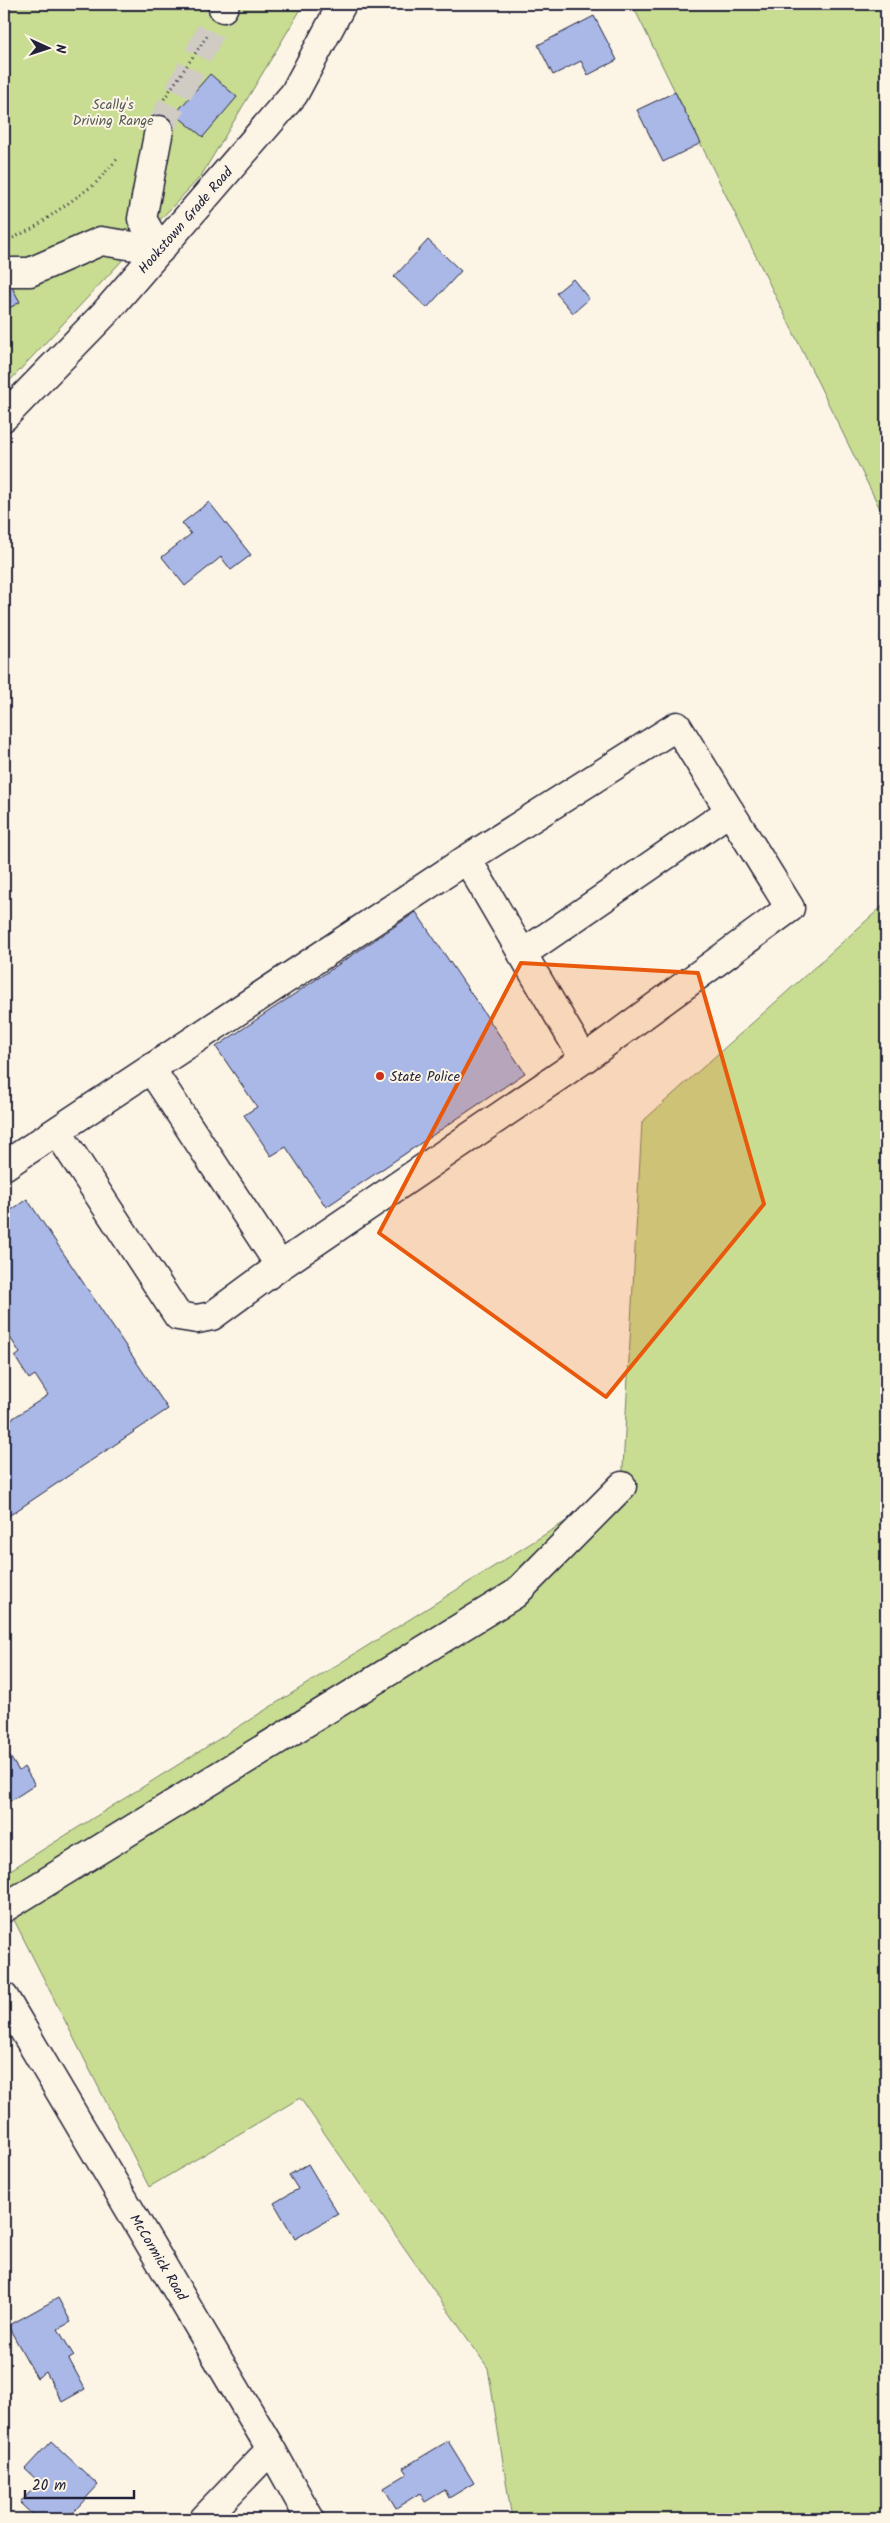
<svg xmlns="http://www.w3.org/2000/svg" width="890" height="2523" font-family="Kalam,sans-serif">
	<style>
		.green { fill: #c8dd92; stroke: #758066 }
		.building { fill: #aab8e8; stroke: #22223b }
		.lines { fill: none; stroke-linecap: round; stroke-linejoin: round }
		.minor-tunnel { stroke: #d0cbc3; stroke-width: 28; stroke-dasharray: 28 14; stroke-linecap: butt }
		.minor-casing { stroke: #22223b; stroke-width: 31 }
		.path { stroke: #22223b; stroke-width: 3; stroke-dasharray: 1 4; stroke-linecap: butt }
		.minor { stroke: #fcf5e5; stroke-width: 28 }
		.marked { fill: #e8590c; fill-opacity: 0.2; stroke: #e8590c; stroke-width: 4; stroke-linejoin: round }
		.poi-dot { fill: #c8321e; stroke: #fcf5e5; stroke-width: 2 }
		.labels { text-anchor: middle; stroke-width: 4; stroke-linejoin: round; paint-order: stroke }
		.park-label { font-size: 14px; fill: #545a55; stroke: #fcf5e5 }
		.street-label { font-size: 14px; fill: #22223b; stroke: #fcf5e5 }
		.poi-label { font-size: 14px; fill: #22223b; stroke: #fcf5e5; text-anchor: start }
	</style>
	<rect width="100%" height="100%" fill="#fcf5e5"/>
	<filter id="ink" filterUnits="userSpaceOnUse"><feTurbulence type="fractalNoise" baseFrequency=".02" numOctaves="2"/><feDisplacementMap in="SourceGraphic" scale="10" xChannelSelector="R" yChannelSelector="G"/><feConvolveMatrix kernelMatrix="1 2 1 2 8 2 1 2 1" color-interpolation-filters="sRGB"/></filter>
	<g filter="url(#ink)">
		<path class="green" d="M4,4H304L201,176L4,387Z
			M632,4H886V521Z
			M886,903V2519H512L488,2368L300,2098L149,2187L4,1900V1874L622,1486L642,1122Z"/>
		<path class="building" d="M594,16L617,60L588,75L581,61L553,75L538,45Z
			M210,74L237,97L203,137L175,114Z
			M675,92L701,143L663,162L637,110Z
			M428,240L461,271L427,308L394,277Z
			M4,273L20,302L4,311Z
			M573,279L589,299L573,313L556,293Z
			M209,502L251,555L231,570L221,557L185,586L162,557L191,534L182,523Z
			M416,912L525,1073L326,1207L286,1147L271,1156L244,1115L257,1107L216,1047Z
			M27,1199L168,1409L4,1519V1424L48,1395L35,1375L29,1379L15,1357L20,1353L4,1328V1215Z
			M7,1752L19,1771L24,1767L35,1785L4,1805V1754Z
			M308,2164L338,2214L295,2239L274,2203L298,2189L289,2175Z
			M58,2298L71,2322L58,2329L74,2356L69,2359L85,2389L62,2402L46,2372L37,2378L8,2326Z
			M51,2441L98,2485L67,2519H37L20,2503L39,2482L25,2469Z
			M448,2441L474,2483L449,2498L445,2490L425,2502L420,2493L396,2508L384,2488L407,2474L403,2468Z"/>
		<g class="lines">
			<path class="minor-tunnel" d="M159,130L223,8"/>
			<g class="minor-casing">
				<path id="minor" d="M223,8L225,4
					M10,272H30L101,241L160,250L142,219L159,130
					M4,417L105,313L294,94L342,4
					M467,859L677,726L790,908L584,1059
					M522,954L730,811
					M57,1131L178,1316L197,1319L212,1316L280,1266
					M4,1166L467,859L584,1059L280,1266L151,1069
					M4,1908L515,1594L622,1486
					M4,1997L271,2449L310,2519
					M204,2519L271,2449"/>
			</g>
			<path class="path" d="M164,99L207,36
				M13,238L32,229L95,184L119,157"/>
			<use href="#minor" class="minor"/>
		</g>
	</g>
	<path class="marked" d="M521,963L698,973L764,1204L606,1397L379,1233Z"/>
	<circle class="poi-dot" cx="380" cy="1076" r="5"/>
	<g class="labels">
		<g class="park-label">
			<text x="113" y="109">Scally's<tspan x="113" dy="16">Driving Range</tspan></text>
		</g>
		<g class="street-label">
			<text transform="translate(185 220) rotate(-49)" y="5">Hookstown Grade Road</text>
			<text transform="translate(159 2257) rotate(59)" y="5">McCormick Road</text>
		</g>
		<g class="poi-label">
			<text x="390" y="1081">State Police</text>
		</g>
	</g>
	<rect width="890" height="2523" fill="none" stroke="#fcf5e5" stroke-width="20"/>
	<rect x="10" y="10" width="870" height="2503" fill="none" stroke="#22223b" stroke-width="2" filter="url(#ink)"/>
	<g transform="translate(48 48) rotate(93)" stroke="#fcf5e5" stroke-width="4" paint-order="stroke">
	<path d="M0-4L9 19L0 12L-9 19Z" fill="#22223b"/>
	<text y="-8" font-size="14" font-weight="bold" text-anchor="middle" fill="#22223b">N</text>
	</g>
	<path d="M25 2490v8h109v-8" fill="none" stroke="#22223b" stroke-width="2.5"/>
	<text x="32" y="2490" font-size="15" fill="#22223b" stroke="#fcf5e5" stroke-width="4" paint-order="stroke">20 m</text>
</svg>
